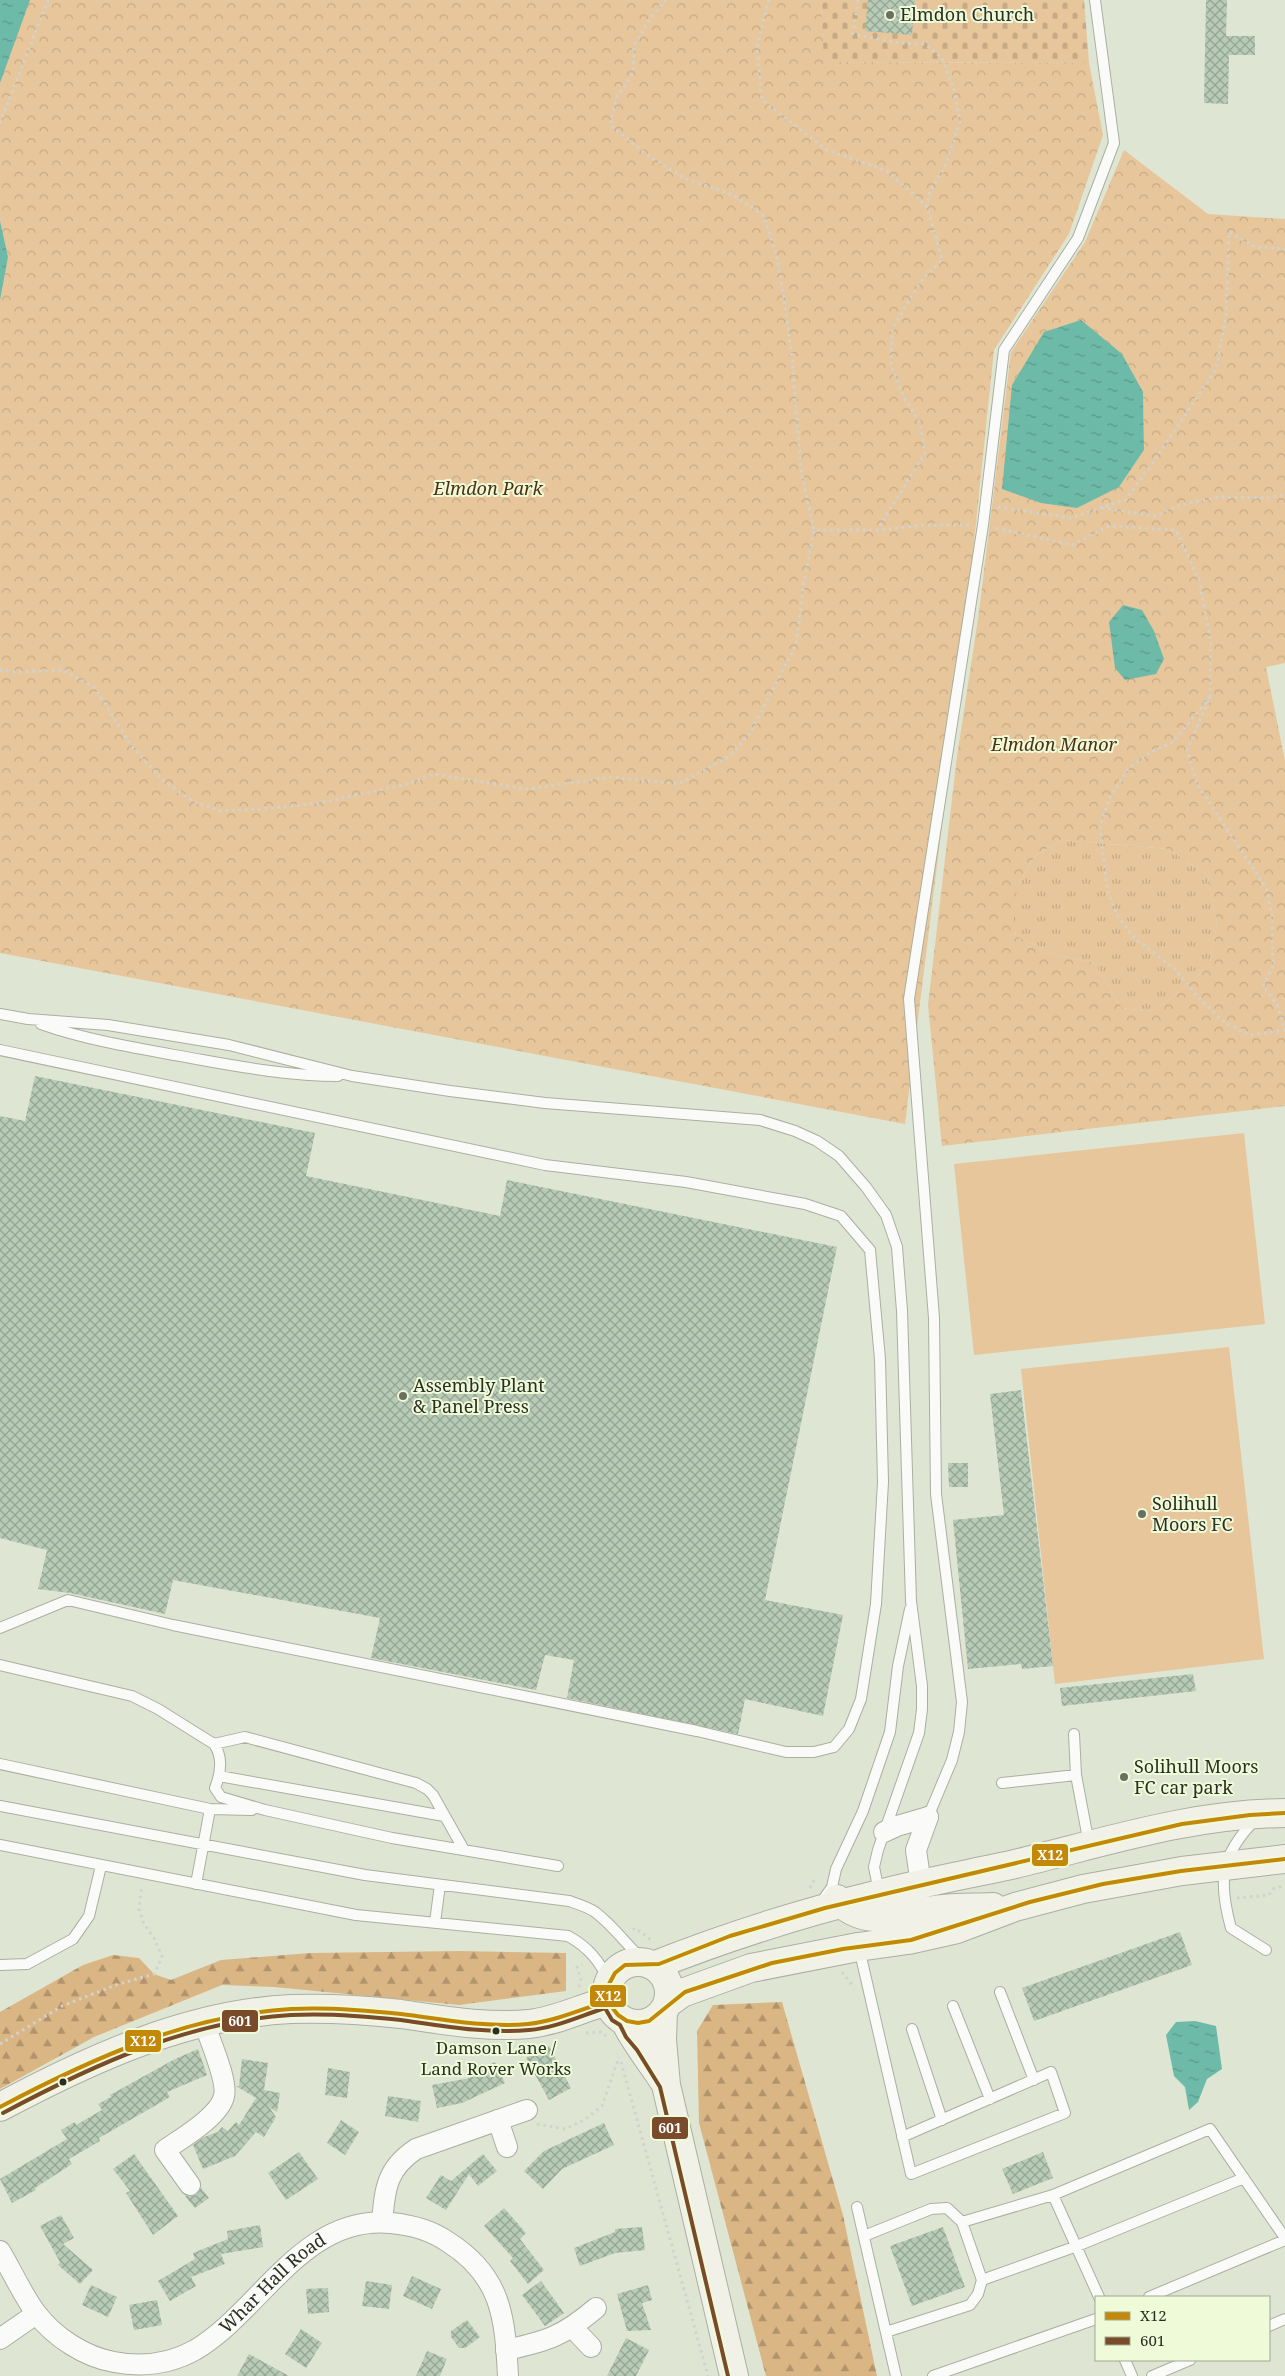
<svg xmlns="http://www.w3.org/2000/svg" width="1285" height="2376" font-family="'Noto Serif',serif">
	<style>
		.grass { fill: url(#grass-tufts) }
		.forest { fill: url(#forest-firs) }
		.cemetery { fill: url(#cemetery-stones) }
		.park { fill: url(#park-crowns); fill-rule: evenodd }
		.garden { fill: #e7c69b }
		.water { fill: url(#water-ripples) }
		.building { fill: url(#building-cross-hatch) }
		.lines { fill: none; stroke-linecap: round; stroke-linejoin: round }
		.lane-casing { stroke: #aaafa1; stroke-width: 12 }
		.street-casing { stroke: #aaafa1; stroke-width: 22 }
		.secondary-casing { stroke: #aaafa1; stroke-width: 30 }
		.path { stroke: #d1d3ce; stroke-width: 3; stroke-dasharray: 2.5 4; stroke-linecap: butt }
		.lane { stroke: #fafbf8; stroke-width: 10 }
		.street { stroke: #fafbf8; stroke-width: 20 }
		.secondary { stroke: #f2f1e8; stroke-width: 28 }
		.bus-1-casing { stroke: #effad9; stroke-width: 8 }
		.bus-2-casing { stroke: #effad9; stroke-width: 8 }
		.bus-1 { stroke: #c48808; stroke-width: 4 }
		.bus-2 { stroke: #7a4b2a; stroke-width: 4 }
		.poi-dot { fill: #6a6f60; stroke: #effad9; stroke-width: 2 }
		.bus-dot { fill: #2b2f22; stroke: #effad9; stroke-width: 2 }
		.labels { text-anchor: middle; stroke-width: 4; stroke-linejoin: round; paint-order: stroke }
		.bus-label { font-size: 17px; fill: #2b2f22; stroke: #effad9 }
		.poi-label { font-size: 18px; fill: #2b2f22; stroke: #effad9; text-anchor: start }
		.park-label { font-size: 18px; font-style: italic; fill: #4e3011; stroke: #effad9 }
		.street-label { font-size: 18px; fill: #2b2f22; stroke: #effad9 }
		.line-badge { stroke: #effad9; stroke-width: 2 }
		.badge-label { font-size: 14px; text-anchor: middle; font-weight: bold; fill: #fff }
	</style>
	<defs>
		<pattern id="grass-tufts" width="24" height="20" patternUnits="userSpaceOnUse" patternTransform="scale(1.25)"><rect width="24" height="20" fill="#e7c69b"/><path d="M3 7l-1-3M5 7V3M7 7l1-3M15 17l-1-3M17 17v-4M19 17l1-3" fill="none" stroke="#c6aa85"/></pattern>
		<pattern id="forest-firs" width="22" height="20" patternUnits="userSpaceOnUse" patternTransform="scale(1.25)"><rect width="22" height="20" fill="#dbb685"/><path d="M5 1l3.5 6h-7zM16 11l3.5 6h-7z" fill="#b2946c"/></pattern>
		<pattern id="cemetery-stones" width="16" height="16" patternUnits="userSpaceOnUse" patternTransform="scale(1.25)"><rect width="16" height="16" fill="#e7c69b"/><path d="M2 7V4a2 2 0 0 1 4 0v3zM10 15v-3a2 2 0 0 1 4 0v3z" fill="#c6aa85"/></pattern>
		<pattern id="park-crowns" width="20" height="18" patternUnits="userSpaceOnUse" patternTransform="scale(1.25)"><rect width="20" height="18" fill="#e7c69b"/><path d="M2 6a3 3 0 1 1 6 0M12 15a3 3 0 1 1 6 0" fill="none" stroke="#c6aa85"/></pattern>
		<pattern id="water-ripples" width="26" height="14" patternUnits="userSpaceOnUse" patternTransform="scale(1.25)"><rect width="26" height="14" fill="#6ebaa8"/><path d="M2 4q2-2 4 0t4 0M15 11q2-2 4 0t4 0" fill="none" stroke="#5b9888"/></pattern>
		<pattern id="building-cross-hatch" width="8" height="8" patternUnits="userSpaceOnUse" patternTransform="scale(1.25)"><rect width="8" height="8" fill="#b7cbb6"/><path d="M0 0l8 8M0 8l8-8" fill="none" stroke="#95a594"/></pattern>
	</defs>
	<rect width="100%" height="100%" fill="#dfe5d3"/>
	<path class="grass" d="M1061,840L1169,849L1208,876L1217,924L1209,967L1153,1012L1122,1008L1094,963L1054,954L1016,936L1011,906L1023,875L1035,856Z"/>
	<path class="forest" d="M459,1951L566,1953V1991L459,2005L274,1987L222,1985L94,2037L0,2089V2012L83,1965L113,1955L139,1958L154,1974L171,1980L221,1960L310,1953Z
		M782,2002L843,2215L877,2376H766L699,2123L697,2031L713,2005Z"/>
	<path class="cemetery" d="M821,0H1084L1089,63L823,62Z"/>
	<path class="park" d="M0,0H821L824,62L1089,63L1103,135L1069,234L994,350L958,696L905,1124L0,953Z
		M1124,150L1208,214L1285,219V663L1266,667L1285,761V1106L942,1146L928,1005L957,756L978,619L1011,352L1085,242ZM1143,392L1144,450L1119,487ZM1061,840L1169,849L1208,876L1217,924L1209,967L1153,1012L1122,1008L1094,963L1054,954L1016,936L1012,906L1023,875L1035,856Z"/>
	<path class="garden" d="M1244,1133L1265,1324L974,1355L954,1164Z
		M1229,1347L1264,1659L1055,1684L1021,1369Z"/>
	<path class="water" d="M0,0H30L0,83Z
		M0,221L8,257L0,300Z
		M1081,320L1122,354L1143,392L1144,450L1119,487L1077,508L1041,503L1002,489L1012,385L1044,332Z
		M1123,605L1142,610L1154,631L1164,659L1156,674L1125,680L1115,668L1109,622Z
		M1195,2021L1216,2026L1222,2069L1207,2079L1198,2102L1189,2110L1185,2087L1174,2076L1166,2035L1176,2022Z"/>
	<path class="building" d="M868,0H915L912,35L865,31Z
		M1206,0H1227L1226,36H1255V55H1229L1228,104L1204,103Z
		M35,1076L315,1133L306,1176L500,1216L507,1180L837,1247L765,1600L843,1615L823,1716L745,1699L738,1734L567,1698L574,1660L545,1655L536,1690L371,1658L380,1618L173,1580L165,1614L70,1593L38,1589L47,1550L0,1538V1116L25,1121Z
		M1021,1390L1053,1666L1022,1669L1021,1664L968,1669L953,1520L1004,1515L990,1394Z
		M948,1463H968V1487H949Z
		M1193,1674L1196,1691L1062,1706L1060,1688Z
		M1180,1932L1192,1965L1034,2021L1022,1988Z
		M549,2046L571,2088L549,2100L526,2058Z
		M198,2049L207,2075L167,2092L170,2097L99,2138L100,2141L69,2159L72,2164L35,2188L36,2190L12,2203L0,2179L67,2139L61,2130L75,2122L76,2125L102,2110L98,2104L111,2097L110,2095L175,2059Z
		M242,2059L268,2063L264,2090L280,2093L277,2112L269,2107L276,2117L264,2137L256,2132L235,2156L203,2169L193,2145L204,2137L218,2132L222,2127L228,2131L236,2122L239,2125L256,2098L236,2086H239Z
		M495,2062L505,2083L462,2103L437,2108L432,2085L470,2078L468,2074Z
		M328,2068L350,2072L347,2098L325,2095Z
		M388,2096L421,2101L418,2122L385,2116Z
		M341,2120L359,2132L345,2155L327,2143Z
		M604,2123L614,2145L562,2169L543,2189L524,2171L544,2151Z
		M299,2152L318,2179L286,2200L268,2173Z
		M1043,2152L1053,2178L1013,2194L1002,2169Z
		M134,2154L178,2216L153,2235L126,2193L130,2191L113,2169Z
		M483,2154L497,2171L478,2186L469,2174L446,2210L426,2198L441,2175L451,2181Z
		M201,2188L209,2198L195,2208L185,2196L196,2195Z
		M504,2208L526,2233L520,2239L544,2270L528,2284L510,2261L513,2258L484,2226Z
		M61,2215L74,2238L63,2244L93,2270L80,2284L58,2265L60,2262L40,2226Z
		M260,2225L263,2247L221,2254L225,2264L191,2277L196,2286L170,2301L158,2281L195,2259L193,2253L228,2239L227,2231Z
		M642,2227L645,2250L615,2253L580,2266L574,2248L615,2232V2229Z
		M943,2227L965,2287L912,2306L890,2246Z
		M412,2276L441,2289L432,2309L403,2296Z
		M366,2281L392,2285L389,2309L362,2306Z
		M541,2281L564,2313L545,2326L522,2295Z
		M91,2285L117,2297L108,2317L82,2305Z
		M648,2285L652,2300L642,2303L651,2330L627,2331L617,2294Z
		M328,2288L329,2312L308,2314L306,2289Z
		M157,2300L162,2325L134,2330L129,2305Z
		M467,2320L480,2337L465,2348H459L451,2337V2331Z
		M301,2329L322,2343L306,2368L285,2354Z
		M626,2338L649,2350L636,2376H607Z
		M427,2351L447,2359L440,2376H416Z
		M249,2354L289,2376H237Z"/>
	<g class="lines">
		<g class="lane-casing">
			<path id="lane" d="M0,1014L28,1019L108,1025L229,1045L352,1076L450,1091L545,1103L760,1120L795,1131L817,1141L839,1156L866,1187L886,1215L897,1247L902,1311L911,1601L922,1686V1709L919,1733L878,1850L874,1867L879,1892
				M41,1024C92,1042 148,1050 202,1060C247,1068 292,1076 338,1076
				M0,1050L545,1165L686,1182L805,1204L841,1216L870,1250L880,1359L883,1482L876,1604L861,1699L849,1729L834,1747L814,1752H786L697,1731L173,1625L68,1600L0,1628
				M0,1665L132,1696L158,1709L214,1744C223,1757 221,1773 215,1788L221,1797L265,1810L392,1838L558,1866
				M1074,1734L1076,1775L1089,1844
				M214,1744L245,1737L416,1783L427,1789L433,1795L464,1850
				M0,1764L210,1809L252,1810
				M219,1776L444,1816
				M1002,1783L1076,1775
				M0,1806L365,1875L569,1901C578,1904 588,1907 595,1912C615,1927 628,1947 646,1963
				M928,1817L952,1760L959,1732L962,1702L936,1494L934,1318L909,999L983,525L1004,350L1078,238L1114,143L1095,0
				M1256,1819C1220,1855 1218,1881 1231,1928L1266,1950
				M0,1845L356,1915L568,1936C588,1947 600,1961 609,1982
				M196,1884L210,1809
				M825,1897L832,1887L836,1869L863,1811L890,1732L898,1666L910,1609
				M435,1922L440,1885
				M859,1948L911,2174L1065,2113L1051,2072L902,2137
				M0,1965L27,1964L73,1939L89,1916L101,1866
				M1000,1992L1034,2080
				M953,2006L990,2099
				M912,2029L942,2120
				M1053,2195L1210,2129L1285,2238
				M857,2207L896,2376
				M962,2222L1053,2195L1099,2297
				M864,2236L931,2209L947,2208L962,2222L982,2280L978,2294L970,2305L886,2332
				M982,2280L1077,2246L1244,2178
				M1149,2297L1285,2240
				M1269,2326L1285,2319
				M1125,2360L1132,2376
				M933,2376L1096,2319
				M1152,2376L1190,2360"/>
		</g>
		<g class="street-casing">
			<g id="street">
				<path d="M884,1832L897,1826L928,1817"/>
				<path d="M921,1885L916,1850L928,1817"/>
				<path d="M498,2120L507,2147"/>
				<path d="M190,2185L165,2150C182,2138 220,2116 224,2096C228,2080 209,2039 204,2022"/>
				<path d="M382,2222C385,2189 386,2169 416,2149L527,2110"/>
				<path id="s1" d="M0,2251C12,2271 22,2294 36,2313C54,2337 85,2357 114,2362C141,2367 170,2364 195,2350C261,2311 303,2214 391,2223C412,2225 431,2230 448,2242C502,2276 505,2318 508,2376"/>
				<path d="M573,2328L591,2347"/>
				<path d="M0,2339L36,2314"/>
				<path d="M506,2350C548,2341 563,2336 596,2308"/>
			</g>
		</g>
		<g class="secondary-casing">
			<path id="secondary" d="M837,1899C866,1931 907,1912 943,1909C960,1907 977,1908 993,1907
				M607 1993a31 31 0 1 1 62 0a31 31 0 1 1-62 0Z
				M653,1966C726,1937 802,1913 879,1894C924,1882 970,1874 1015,1864C1106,1842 1190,1814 1285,1813
				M667,2004L682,1993L751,1968L858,1947L908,1940L957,1929L1015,1907L1083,1889L1182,1871L1285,1859
				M663,2011L662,2040L666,2085L734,2376
				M625,2021C634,2041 651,2061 663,2080
				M0,2107C90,2059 188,2014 291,2009C327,2008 365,2010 401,2014C443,2020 486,2028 529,2024C557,2021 581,2008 608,2001"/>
		</g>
		<path class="path" d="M666,0L650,18L634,46L633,72L617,97L610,125L646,154L684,178L733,195L764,216L776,254L784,297L792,358L801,471L814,530H877L924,525H970
			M769,0L757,47L762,100L827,150L887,171L927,207L942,259L919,284L892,329L891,365L904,397L920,423L925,453L877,530
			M858,0L853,34L898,43L925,44L942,58L954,90L960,122L944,169L929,193L927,207
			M0,123L48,0
			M998,507L1070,518L1125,500L1155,460L1216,369L1226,317L1229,232L1256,247L1285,249
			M1102,508L1155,516L1183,504L1221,497L1264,498L1285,495
			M996,528L1072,545L1109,526L1176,530L1199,580L1211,642L1210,697L1187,750L1197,784L1266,888L1272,916L1273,966L1263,986L1277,1005L1285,1030L1249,1035L1223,1021L1197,996L1176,970L1134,938L1117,915L1107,889L1100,826L1110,797L1128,769L1151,752L1173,742L1210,697
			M0,670L17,672L63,670L94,687L131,745L162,780L194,802L221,811L274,808L319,803L408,784L433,774L527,789L612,777L678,784L729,757L750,733L796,645L804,582L814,530
			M810,1888L814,1880
			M1237,1898L1269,1895L1274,1888L1285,1886
			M633,1930L635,1928L654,1942
			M842,1972L852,1985
			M579,1987L581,1979L577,1967L582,1964
			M586,2033L601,2032L606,2036
			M0,2044L62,2006L116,1985L154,1974L162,1957L154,1938L144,1924L139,1909L142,1885
			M621,2062L708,2376
			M537,2124L565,2129L584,2120L602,2106L619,2057"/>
		<use href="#lane" class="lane"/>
		<use href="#street" class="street"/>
		<use href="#secondary" class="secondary"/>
		<g class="bus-1-casing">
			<path id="bus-1" d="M1285,1813L1250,1815L1182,1824L825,1908L730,1936L659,1964L625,1965L615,1973L609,1984L608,1996L611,2006L618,2015L627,2021L638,2023L649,2021L685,1992L772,1963L843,1949L911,1940L1030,1902L1103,1884L1181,1871L1285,1859
				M0,2107C91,2059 187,2015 291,2009C327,2007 365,2010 401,2014C443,2019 485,2028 528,2024C556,2021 582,2009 608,2001"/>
		</g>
		<g class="bus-2-casing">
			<path id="bus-2" d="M3,2113C93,2065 188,2021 291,2015C327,2013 365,2016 401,2020C443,2026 486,2034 529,2030C555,2028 580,2016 605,2008L612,2020L620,2025L626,2037L637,2050L660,2087L728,2376"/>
		</g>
		<use href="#bus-1" class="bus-1"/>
		<use href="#bus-2" class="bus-2"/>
	</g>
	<g class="poi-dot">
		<circle cx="890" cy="15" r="5"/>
		<circle cx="403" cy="1396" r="5"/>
		<circle cx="1142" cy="1514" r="5"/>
		<circle cx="1124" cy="1777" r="5"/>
	</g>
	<g class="bus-dot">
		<circle cx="496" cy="2031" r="4.5"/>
		<circle cx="63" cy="2082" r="4.5"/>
	</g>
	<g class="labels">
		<g class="bus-label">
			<text x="496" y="2054">Damson Lane /<tspan x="496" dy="21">Land Rover Works</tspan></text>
		</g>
		<g class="poi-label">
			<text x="900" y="21">Elmdon Church</text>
			<text x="413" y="1392">Assembly Plant<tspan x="413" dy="21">&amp; Panel Press</tspan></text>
			<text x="1152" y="1510">Solihull<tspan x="1152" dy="21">Moors FC</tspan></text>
			<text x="1134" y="1773">Solihull Moors<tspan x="1134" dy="21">FC car park</tspan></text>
		</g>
		<g class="park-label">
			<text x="488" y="495">Elmdon Park</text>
			<text x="1054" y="751">Elmdon Manor</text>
		</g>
		<g class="street-label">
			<text dy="6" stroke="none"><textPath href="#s1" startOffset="352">Whar Hall Road</textPath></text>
		</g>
	</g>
	<g class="line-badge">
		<rect x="1031" y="1843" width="38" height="24" rx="5" fill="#c48808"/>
		<rect x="589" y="1984" width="38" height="24" rx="5" fill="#c48808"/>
		<rect x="221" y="2009" width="38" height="24" rx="5" fill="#7a4b2a"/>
		<rect x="124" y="2029" width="38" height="24" rx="5" fill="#c48808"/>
		<rect x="651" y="2116" width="38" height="24" rx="5" fill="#7a4b2a"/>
	</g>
	<g class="badge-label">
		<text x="1050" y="1860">X12</text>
		<text x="608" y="2001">X12</text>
		<text x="240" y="2026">601</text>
		<text x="143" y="2046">X12</text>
		<text x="670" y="2133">601</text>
	</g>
	<rect x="1095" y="2296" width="175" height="65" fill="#effad9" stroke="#a1a990"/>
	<rect x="1105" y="2312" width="25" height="8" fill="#c48808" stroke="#a1a990"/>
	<text x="1140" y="2321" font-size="15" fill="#2b2f22">X12</text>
	<rect x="1105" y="2337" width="25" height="8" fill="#7a4b2a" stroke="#a1a990"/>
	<text x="1140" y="2346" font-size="15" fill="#2b2f22">601</text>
</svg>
